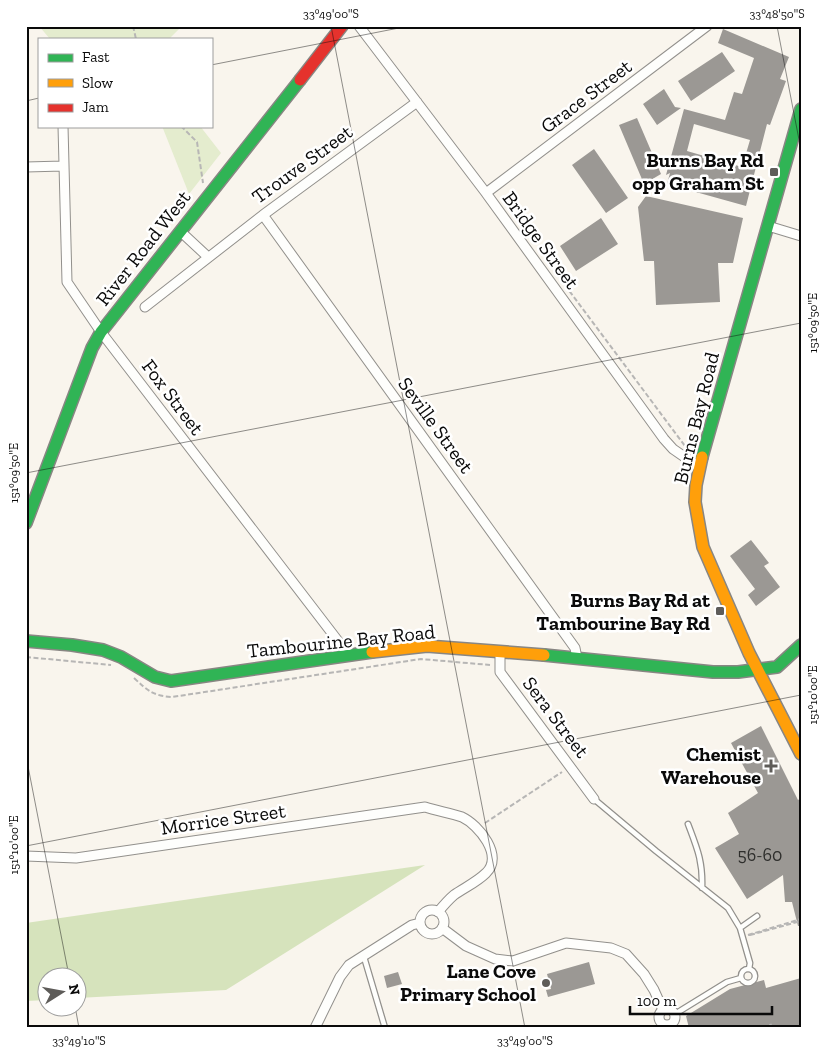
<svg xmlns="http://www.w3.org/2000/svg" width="827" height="1054" font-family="'Zilla Slab',serif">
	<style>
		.green { fill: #e4ecce }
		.forest { fill: #d6e3bc }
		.building { fill: #9b9894; fill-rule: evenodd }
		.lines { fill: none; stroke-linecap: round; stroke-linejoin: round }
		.lane-casing { stroke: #92908c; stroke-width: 7 }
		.street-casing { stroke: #92908c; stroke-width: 11 }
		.fast-casing { stroke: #888683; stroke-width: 14 }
		.slow-casing { stroke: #888683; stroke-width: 14 }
		.jam-casing { stroke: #888683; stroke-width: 14 }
		.path { stroke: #b7b6b5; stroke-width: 2; stroke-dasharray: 5 2.5; stroke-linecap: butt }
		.lane { stroke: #fefefc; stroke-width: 4.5 }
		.street { stroke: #fefefc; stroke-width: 9 }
		.fast { stroke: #30b455; stroke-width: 11 }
		.slow { stroke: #ff9f0a; stroke-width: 11 }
		.jam { stroke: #e5322d; stroke-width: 11 }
		.ticks { fill: none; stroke: #0a0a0a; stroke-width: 1; stroke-opacity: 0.45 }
		.poi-dot { fill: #5e5c59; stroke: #fff; stroke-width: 2 }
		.labels { text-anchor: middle; stroke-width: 5; stroke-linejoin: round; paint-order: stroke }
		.number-label { font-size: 18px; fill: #2e2e2c }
		.street-label { font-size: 20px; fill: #0a0a0a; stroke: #fff }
		.poi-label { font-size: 20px; font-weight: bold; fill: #0a0a0a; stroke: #fff; text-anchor: end }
		.neatline { fill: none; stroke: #0a0a0a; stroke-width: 2 }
		.ticks-label { font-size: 12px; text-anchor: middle; fill: #0a0a0a }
	</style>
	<rect width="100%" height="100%" fill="#f9f5ed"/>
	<path class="green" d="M39,26H182L169,39H50Z
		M162,126H200L221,153L189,194Z"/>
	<path class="forest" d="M425,865L226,990L78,998V976H48L47,1000L26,1001V923Z"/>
	<path class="building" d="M723,29L789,57L780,79L786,81L770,125L767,124L746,206L667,184L670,173L666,175L684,109L725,120L734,92L742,94L754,58L718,43ZM694,124L750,140L742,167L687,151Z
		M722,52L735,71L691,101L678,81Z
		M664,89L675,107L681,108L657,125L643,104Z
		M637,118L661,174L644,184L619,125Z
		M594,149L628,198L606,213L572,165Z
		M646,196L743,218L733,263H718L720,302L656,305L654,261H644L638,207Z
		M601,218L618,244L576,271L560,246Z
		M751,540L769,563L764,566L780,587L756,606L748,595L755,589L730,556Z
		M761,726L798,800L801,798V926H798L792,902H785L783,875L747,899L715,848L739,834L728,813L758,793L731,743Z
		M589,962L595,984L548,997L546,990L551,989L547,974Z
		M398,972L402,984L387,988L384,976Z
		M801,978V1028H689L686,1016L730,989L764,980L766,988Z"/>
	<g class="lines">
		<g class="lane-casing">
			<path id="lane" d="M594,799L656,851L728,908L740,928L750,963L749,969
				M688,824C697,848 703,861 702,888
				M740,928L757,916
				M364,957L385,1028
				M741 976a7 7 0 1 1 14 0a7 7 0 1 1-14 0Z
				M675,1014L727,982L741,978"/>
		</g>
		<g class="street-casing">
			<path id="street" d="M359,26L486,193L664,439L673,449L699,467
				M63,126L67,282L101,332L348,654
				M26,167L63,166
				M486,193L707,26
				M263,215L575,648L577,658
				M768,226L801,236
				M180,231L208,257
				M145,307L263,215L417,102
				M500,652V672L594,799
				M26,856L76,858L425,807C437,811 451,813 462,817C479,825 504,856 486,873C477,882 464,888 454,895C448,900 443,906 438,912
				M420 922a12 12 0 1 1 24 0a12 12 0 1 1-24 0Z
				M442,928L466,946L495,959L513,961L566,943L611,948L626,954L644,974L654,990L663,1010
				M659 1017a8 8 0 1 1 16 0a8 8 0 1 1-16 0Z
				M315,1028L340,977L349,965L412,925L420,923"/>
		</g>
		<g class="fast-casing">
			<path id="fast" d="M702,457L801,109
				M26,523L92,348L101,332L300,80
				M26,641L72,645L103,650L121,657L155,677L171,681L372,652
				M544,655L713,672H738L777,667L801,645"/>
		</g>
		<g class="slow-casing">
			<path id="slow" d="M702,457L696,485L695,502L703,547L749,653L801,754
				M372,652L427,646L544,655"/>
		</g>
		<g class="jam-casing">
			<path id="jam" d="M300,80L342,26"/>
		</g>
		<path class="path" d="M133,26L136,39
			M181,126L197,142L203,183
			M556,273L685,446
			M26,657L111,665
			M134,678C147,690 153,696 172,697L421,659L490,665
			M485,823L562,772
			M748,935L801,919
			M750,935L801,921
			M771,1028L770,1025L773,1024"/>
		<use href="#lane" class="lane"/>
		<use href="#street" class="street"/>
		<use href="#fast" class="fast"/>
		<use href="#slow" class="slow"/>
		<use href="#jam" class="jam"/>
	</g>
	<path class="ticks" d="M331,26L525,1028M777,26L801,150M211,65L409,26M26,101L39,98M26,473L801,323M26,756L69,976M26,846L801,695M75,1006L79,1028"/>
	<g class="poi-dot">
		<rect x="769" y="167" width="10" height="10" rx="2.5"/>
		<rect x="715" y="606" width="10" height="10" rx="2.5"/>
		<path d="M768.5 758.5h5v5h5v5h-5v5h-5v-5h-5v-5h5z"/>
		<circle cx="546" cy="983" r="5"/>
	</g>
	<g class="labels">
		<g class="number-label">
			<text x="760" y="861">56-60</text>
		</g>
		<g class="street-label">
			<text transform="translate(586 96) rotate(-37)" y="7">Grace Street</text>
			<text transform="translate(302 164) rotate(-36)" y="7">Trouve Street</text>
			<text transform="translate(541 240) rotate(54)" y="7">Bridge Street</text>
			<text transform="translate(143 248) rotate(-52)" y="7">River Road West</text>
			<text transform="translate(173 397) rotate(53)" y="7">Fox Street</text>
			<text transform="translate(696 418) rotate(-76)" y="7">Burns Bay Road</text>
			<text transform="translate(436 425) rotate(54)" y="7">Seville Street</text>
			<text transform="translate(341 641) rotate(-6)" y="7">Tambourine Bay Road</text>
			<text transform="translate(556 717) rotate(53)" y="7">Sera Street</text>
			<text transform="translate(223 819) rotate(-8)" y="7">Morrice Street</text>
		</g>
		<g class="poi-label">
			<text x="764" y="167">Burns Bay Rd<tspan x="764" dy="23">opp Graham St</tspan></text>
			<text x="710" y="607">Burns Bay Rd at<tspan x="710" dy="23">Tambourine Bay Rd</tspan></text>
			<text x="761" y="761">Chemist<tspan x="761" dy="23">Warehouse</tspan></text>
			<text x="536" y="978">Lane Cove<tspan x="536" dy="23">Primary School</tspan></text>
		</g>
	</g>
	<rect width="827" height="1054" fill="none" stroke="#ffffff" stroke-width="55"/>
	<rect x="38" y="38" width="175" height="90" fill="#ffffff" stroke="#9d9d9d"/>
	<rect x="48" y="54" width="25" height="8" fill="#30b455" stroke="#9d9d9d"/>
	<text x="82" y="62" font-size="15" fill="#0a0a0a">Fast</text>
	<rect x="48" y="79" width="25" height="8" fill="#ff9f0a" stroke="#9d9d9d"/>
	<text x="82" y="88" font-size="15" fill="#0a0a0a">Slow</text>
	<rect x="48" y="104" width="25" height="8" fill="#e5322d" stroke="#9d9d9d"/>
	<text x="82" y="112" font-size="15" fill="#0a0a0a">Jam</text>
	<g transform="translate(62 992) rotate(79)"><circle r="24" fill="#ffffff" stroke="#9d9d9d"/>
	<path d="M0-4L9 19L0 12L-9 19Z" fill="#5e5c59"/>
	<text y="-8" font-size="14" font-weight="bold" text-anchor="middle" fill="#0a0a0a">N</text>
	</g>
	<path d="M630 1006v8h142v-8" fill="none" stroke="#0a0a0a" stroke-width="2.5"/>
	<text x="637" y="1006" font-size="15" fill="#0a0a0a" stroke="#ffffff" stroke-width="4" paint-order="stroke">100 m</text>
	<rect x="28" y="28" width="772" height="998" class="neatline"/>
	<g class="ticks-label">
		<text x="331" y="18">33°49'00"S</text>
		<text x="777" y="18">33°48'50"S</text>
		<text transform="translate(813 323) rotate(-90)" y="4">151°09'50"E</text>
		<text transform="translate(14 473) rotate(-90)" y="4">151°09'50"E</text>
		<text transform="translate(813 695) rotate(-90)" y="4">151°10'00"E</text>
		<text transform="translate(14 845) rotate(-90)" y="4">151°10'00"E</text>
		<text x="79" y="1045">33°49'10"S</text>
		<text x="525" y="1045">33°49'00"S</text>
	</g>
</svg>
